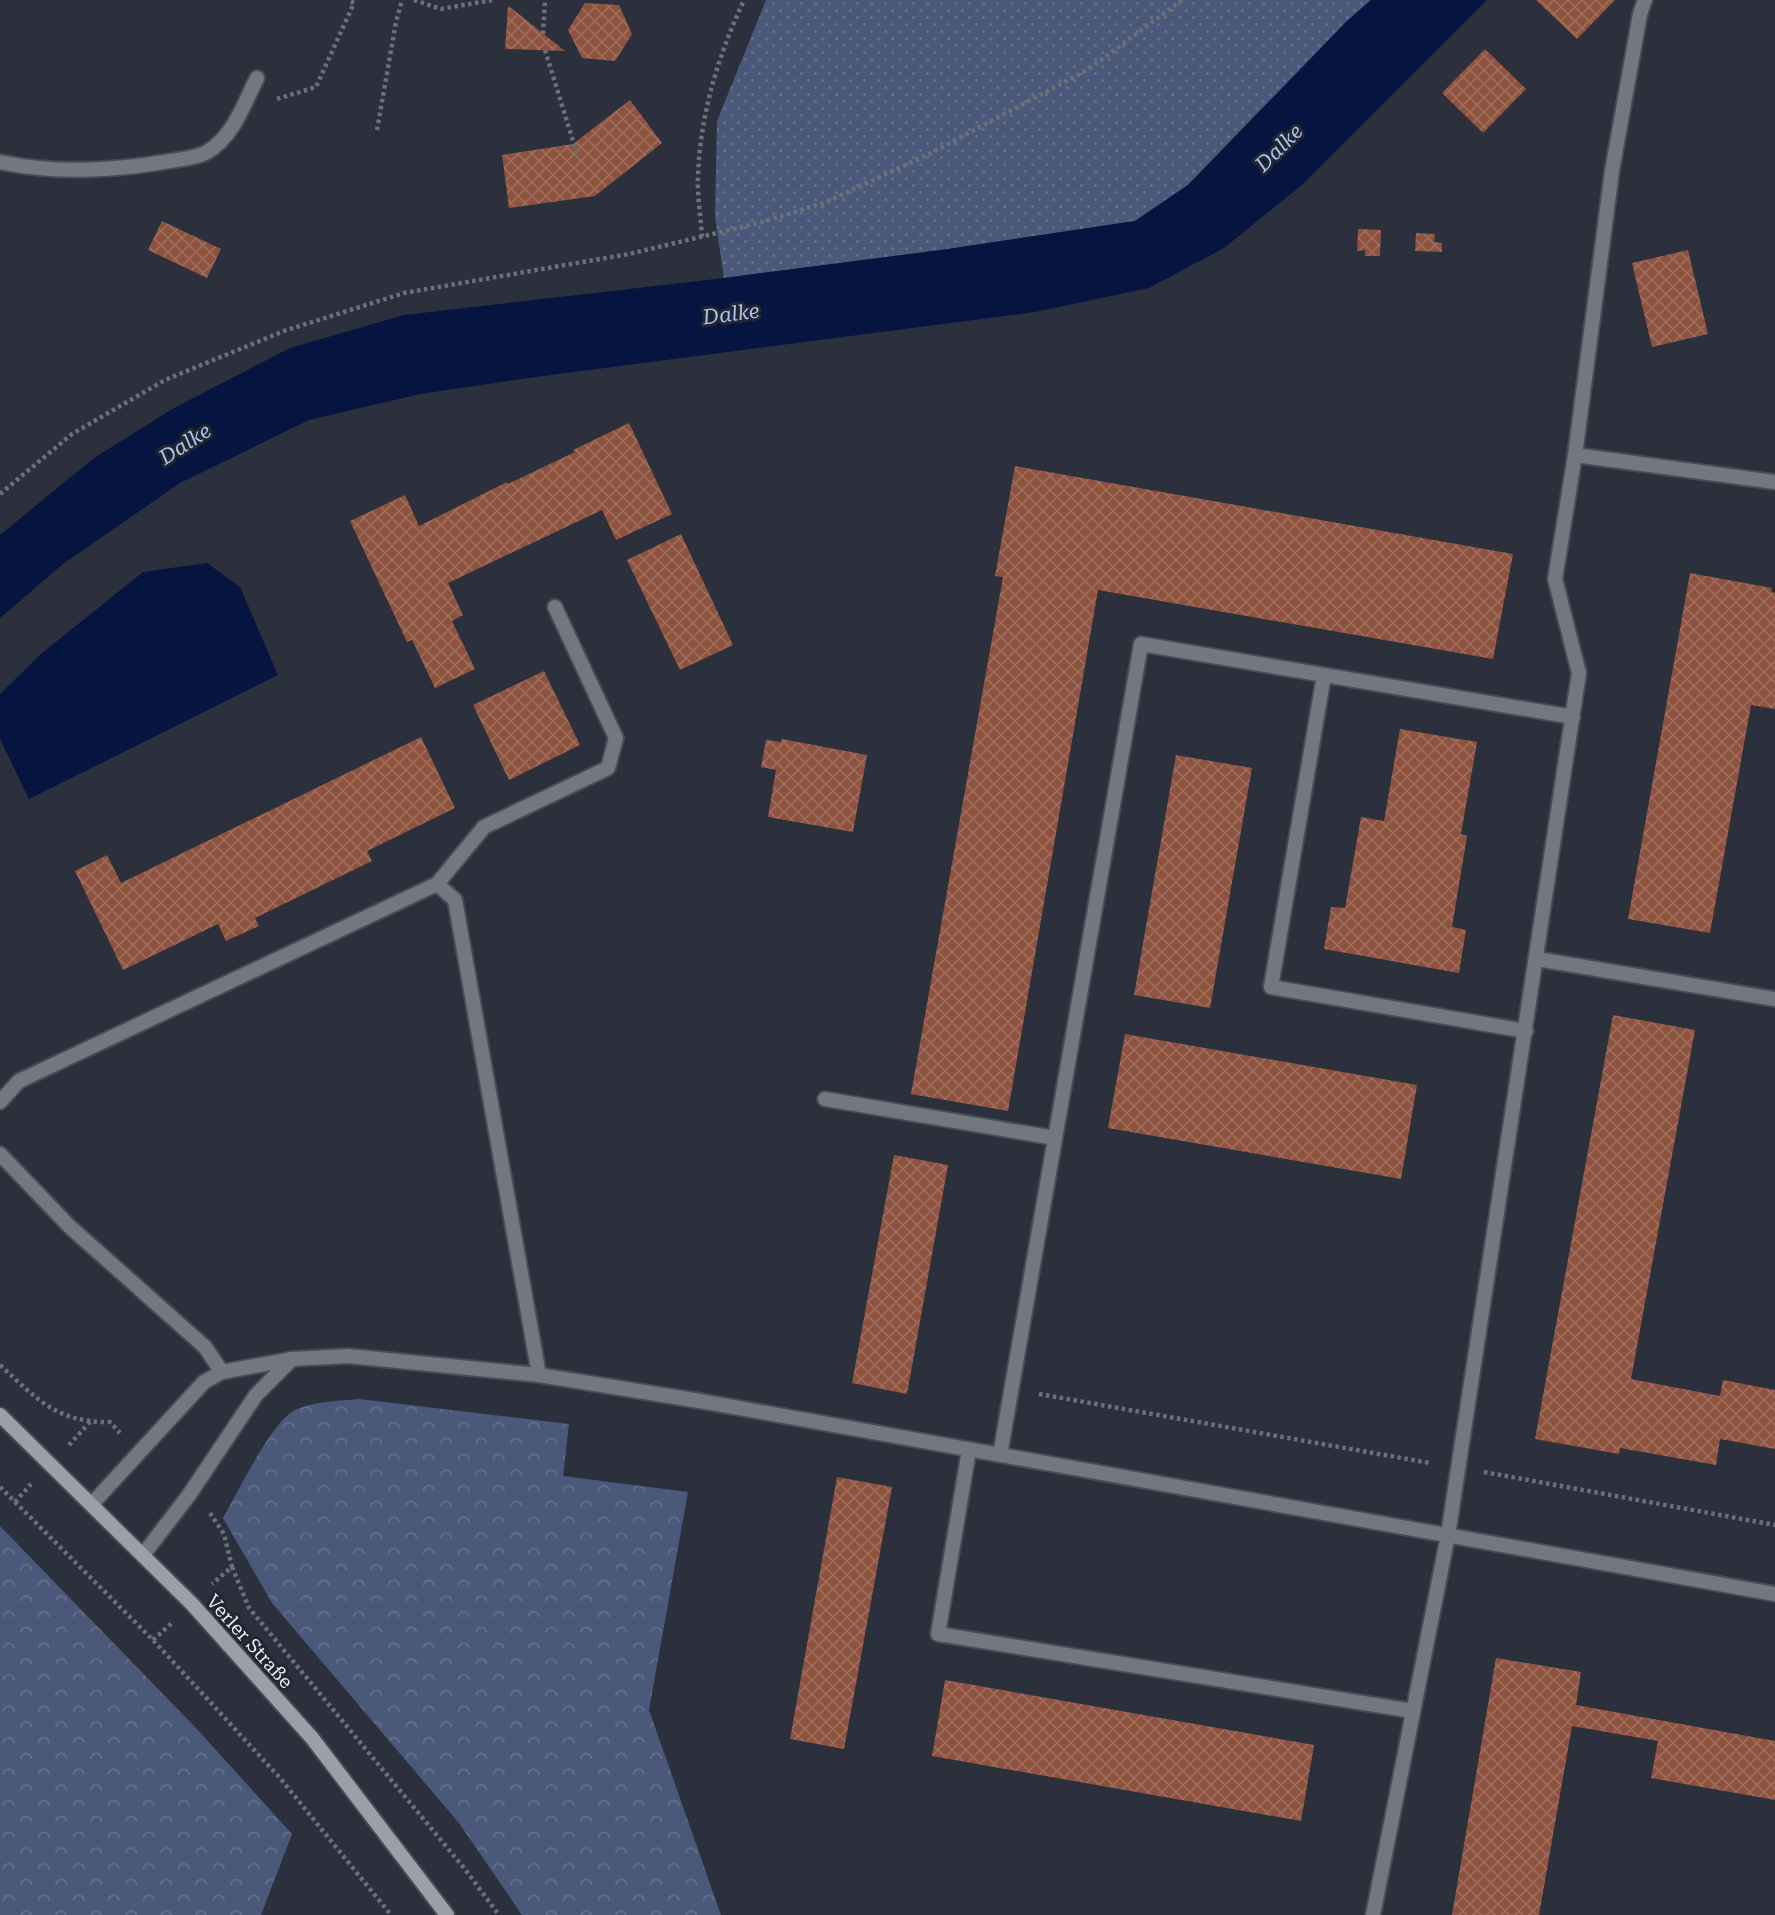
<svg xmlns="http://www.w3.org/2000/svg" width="1775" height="1915" font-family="'Roboto Serif',serif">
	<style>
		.forest { fill: url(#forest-crowns) }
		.park { fill: url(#park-dots) }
		.water { fill: #051540 }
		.building { fill: url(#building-cross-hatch) }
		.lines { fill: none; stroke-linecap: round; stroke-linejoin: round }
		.lane-casing { stroke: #464b56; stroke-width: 18 }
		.secondary-casing { stroke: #464b56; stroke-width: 18 }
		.path { stroke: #6c707b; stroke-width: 4.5; stroke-dasharray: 3.5 3.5; stroke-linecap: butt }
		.lane { stroke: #74777d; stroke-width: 14 }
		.secondary { stroke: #9a9fa8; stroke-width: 14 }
		.labels { text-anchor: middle; stroke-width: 6; stroke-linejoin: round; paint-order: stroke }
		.street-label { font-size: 19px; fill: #eaeef5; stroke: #212631 }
		.water-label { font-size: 21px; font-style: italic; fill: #aec4f1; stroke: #212631 }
	</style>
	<defs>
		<pattern id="forest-crowns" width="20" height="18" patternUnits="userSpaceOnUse" patternTransform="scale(1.75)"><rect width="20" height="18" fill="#4a5979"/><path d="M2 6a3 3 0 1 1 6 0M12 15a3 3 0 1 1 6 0" fill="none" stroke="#64718d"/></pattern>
		<pattern id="park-dots" width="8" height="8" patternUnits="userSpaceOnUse" patternTransform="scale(1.75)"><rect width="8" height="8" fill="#4a5979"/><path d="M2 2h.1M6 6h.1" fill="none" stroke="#64718d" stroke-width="1.8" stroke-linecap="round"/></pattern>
		<pattern id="building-cross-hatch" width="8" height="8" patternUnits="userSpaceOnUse" patternTransform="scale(1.75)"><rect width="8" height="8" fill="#8e533f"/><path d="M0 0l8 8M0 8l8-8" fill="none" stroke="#9e6c5b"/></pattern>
	</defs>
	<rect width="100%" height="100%" fill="#2b303c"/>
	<path class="forest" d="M359,1399L569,1424L563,1476L688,1492L649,1710L721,1915H522L459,1823L272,1603L223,1518C237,1494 272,1421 295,1410C315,1401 337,1401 359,1399Z
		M0,1526L196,1728L292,1834L261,1915H0Z"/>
	<path class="park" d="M766,0H1371L1347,21L1188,185L1135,221L941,250L724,278L715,217L717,121Z"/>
	<path class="water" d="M1371,0H1487L1304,183L1224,248L1149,288L1035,312L528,378L420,394L309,420L180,483L63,564L0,618V535L94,458L174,408L290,348L404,315L724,278L941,250L1135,221L1188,185L1347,21Z
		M207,563L240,587L278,675L29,799L0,739V694L42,653L143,572Z"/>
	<path class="building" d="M1536,0H1615L1577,39Z
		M585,3L619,5L632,34L615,61L582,58L568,30Z
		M508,6L515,11L565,51L505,49Z
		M1485,49L1526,89L1483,133L1442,93Z
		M630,100L662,143L595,196L509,208L502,155L573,144Z
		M162,221L221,249L207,278L148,250Z
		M1358,229L1381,230L1380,256H1365V250L1357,251Z
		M1416,233L1435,234L1434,242L1442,243V252L1415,251Z
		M1688,250L1708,334L1652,347L1632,263Z
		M629,423L672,514L616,540L602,510L448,583L463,615L452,621L475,669L435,688L412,640L407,642L350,521L405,495L419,526L507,482L508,484L575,452L573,450Z
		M1015,466L1513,554L1493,659L1098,590L1008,1111L911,1094L1003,577L995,576Z
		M681,534L733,645L680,670L627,560Z
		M1690,573L1772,588L1771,592L1775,593V709L1751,705L1710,933L1628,919Z
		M544,671L580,745L509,780L473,705Z
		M1400,729L1477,742L1461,834L1467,836L1452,927L1466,930L1459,973L1324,949L1331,907L1345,908L1361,817L1384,821Z
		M421,737L455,808L367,851L372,861L255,918L259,926L226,941L218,924L123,970L75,871L107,855L121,883Z
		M782,739L867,755L853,832L768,817L776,770L761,767L766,740L781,742Z
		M1176,755L1252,768L1210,1008L1134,995Z
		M1613,1015L1695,1030L1631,1379L1720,1396L1723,1380L1775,1390V1449L1720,1439L1716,1465L1620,1448L1619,1454L1535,1439Z
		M1125,1034L1417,1085L1401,1179L1108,1128Z
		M894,1155L948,1165L907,1394L852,1383Z
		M837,1477L892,1487L844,1749L790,1739Z
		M1496,1658L1581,1672L1576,1705L1775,1741V1800L1651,1778L1658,1741L1572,1726L1539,1915H1452Z
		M945,1680L1314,1745L1301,1821L932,1756Z"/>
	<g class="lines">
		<g class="lane-casing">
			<path id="lane" d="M0,162C58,174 112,171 170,161C182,159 197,158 207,152C233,137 244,104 257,78
				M1575,455L1612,171L1640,14L1645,0
				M1324,675L1271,987L1526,1031
				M437,884L455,900L539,1375
				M1537,959L1775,999
				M825,1099L1055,1138
				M0,1102L19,1081L437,884L484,827L608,768L616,738L555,607
				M0,1154L69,1226L205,1347L222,1372
				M969,1450L938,1634L1413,1711
				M1000,1455L1141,644L1573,717
				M92,1504L204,1382L222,1372L292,1359L348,1356L539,1375L700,1401L1775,1594
				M143,1555L189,1495L256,1395L292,1359
				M1373,1915L1448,1535L1579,673L1555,579L1575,455L1775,482"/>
		</g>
		<g class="secondary-casing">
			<path id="secondary" d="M0,1415L192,1604L312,1738L447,1915"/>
		</g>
		<path class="path" d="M414,0L441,9L492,0
			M543,34L545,0
			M545,50L577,154
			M277,99L316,87L354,3L349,0
			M377,130L396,22L402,0
			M702,237C701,217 697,196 698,177C700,115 718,56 744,0
			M0,494L72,434L165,380L284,331L404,293L629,254L759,223L824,203L931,153L1089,69L1182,0
			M0,1365C37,1399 57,1423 110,1422L120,1433
			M1039,1394L1430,1463
			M69,1445L90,1422
			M1484,1472L1775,1525
			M0,1487L153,1640L280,1778L391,1915
			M15,1502L31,1484
			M210,1513L224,1534L232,1567L212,1584
			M232,1567L249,1608L464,1868L499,1915
			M153,1640L173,1622"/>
		<use href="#lane" class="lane"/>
		<use href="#secondary" class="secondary"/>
	</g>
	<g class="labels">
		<g class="street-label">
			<text transform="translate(250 1641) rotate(48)" y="7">Verler Straße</text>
		</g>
		<g class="water-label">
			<text transform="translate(1279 148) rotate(-45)" y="7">Dalke</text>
			<text transform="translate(731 314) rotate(-7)" y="7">Dalke</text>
			<text transform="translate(185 444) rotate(-33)" y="7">Dalke</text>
		</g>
	</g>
</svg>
